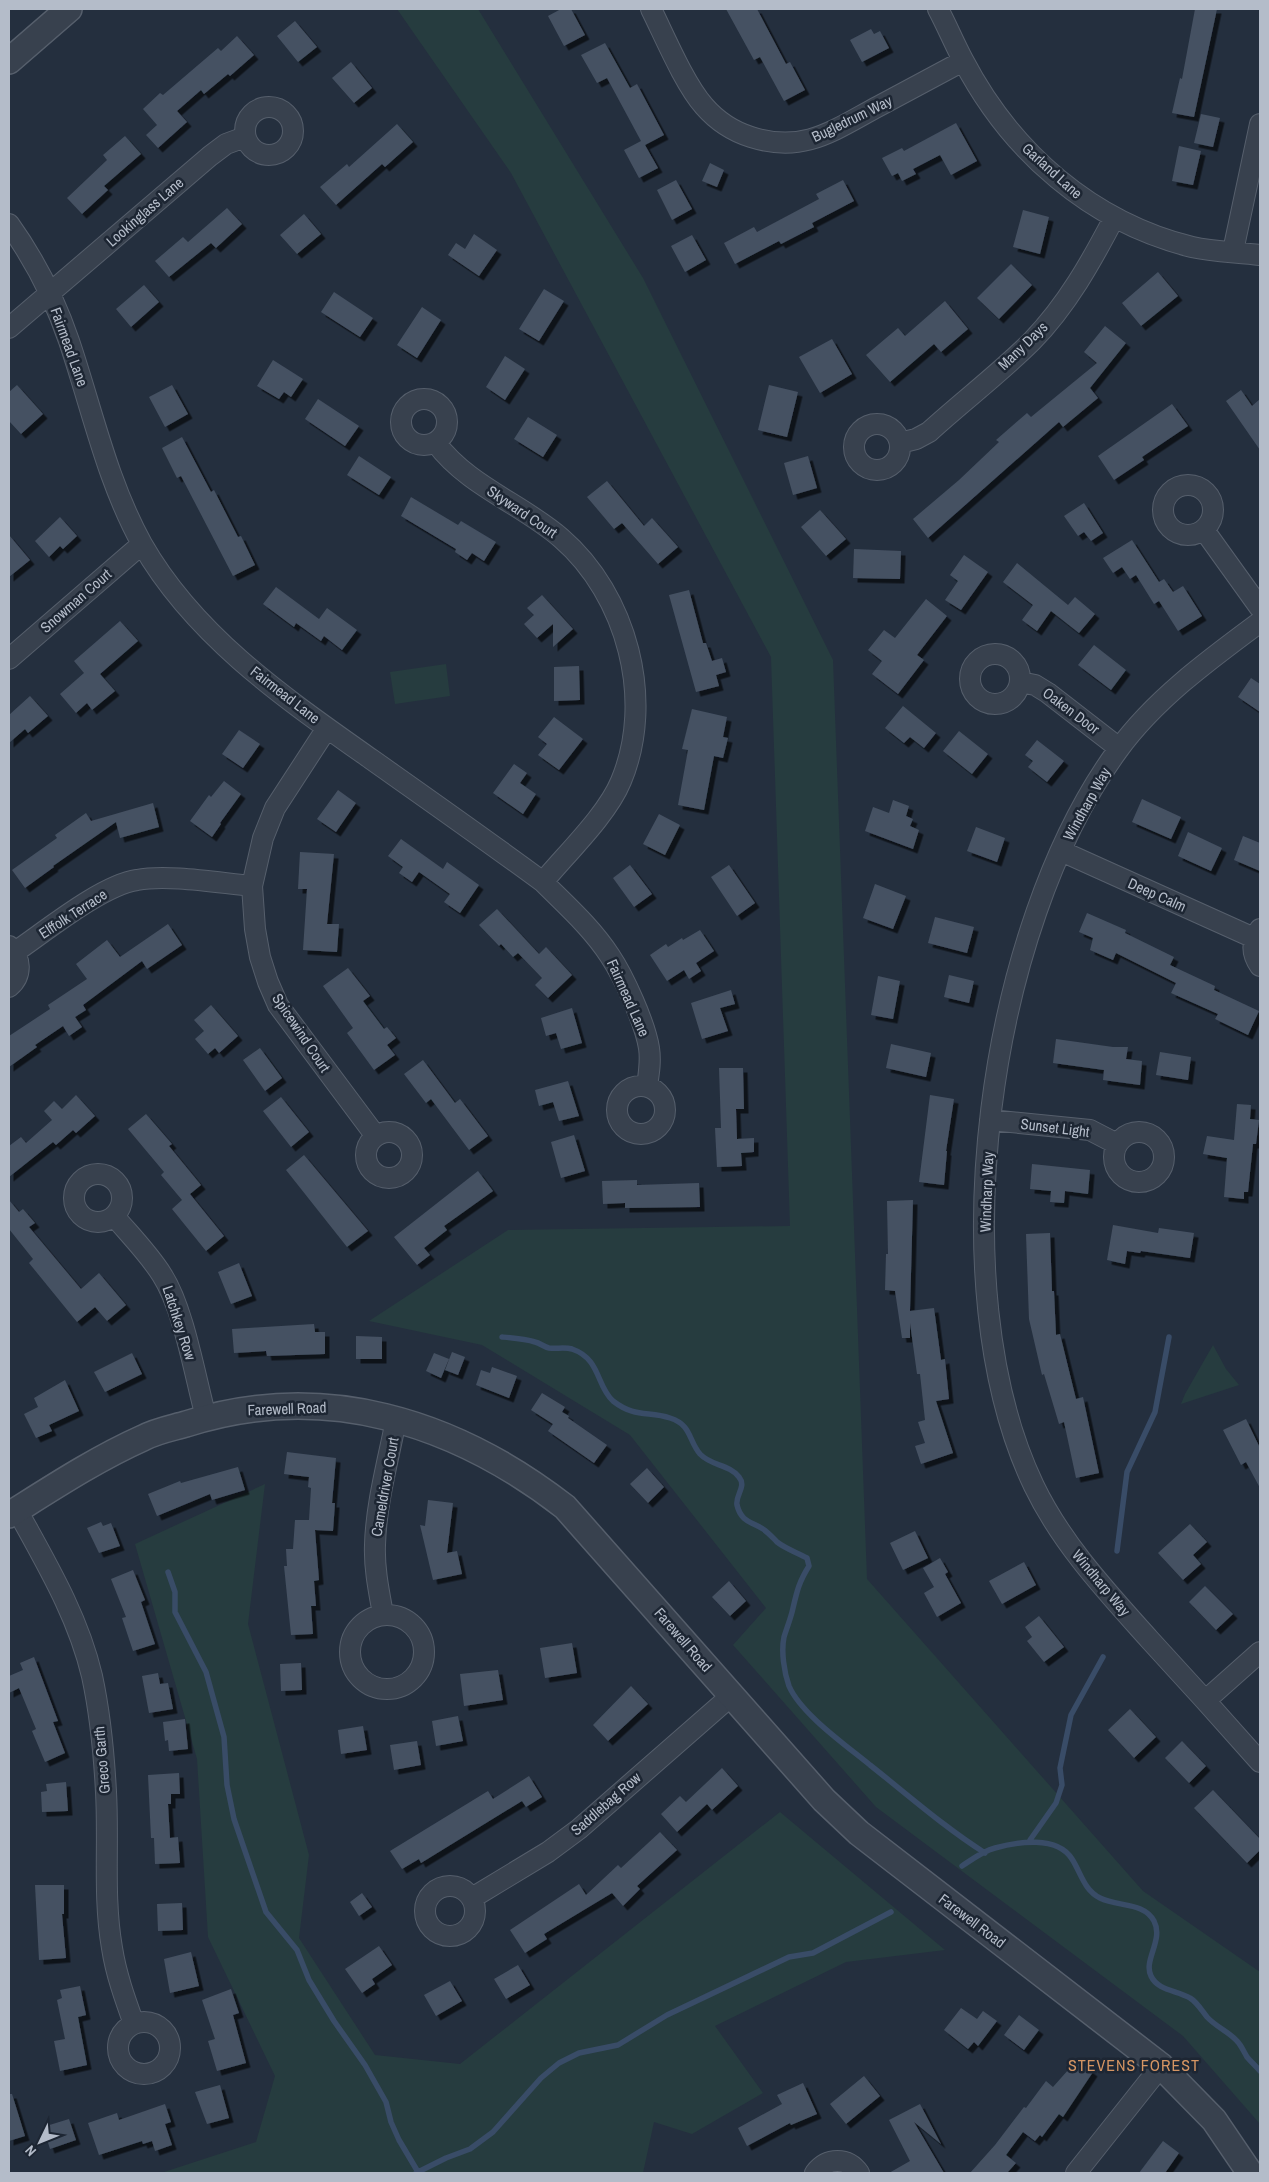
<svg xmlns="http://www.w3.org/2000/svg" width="1269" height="2182" font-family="'Archivo Narrow',sans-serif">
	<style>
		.green { fill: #263c3f }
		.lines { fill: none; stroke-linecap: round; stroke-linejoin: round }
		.stream { stroke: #394c67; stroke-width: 5.5 }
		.building { fill: #455162; filter: url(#shadow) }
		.minor-casing { stroke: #565f6c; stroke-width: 22 }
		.tertiary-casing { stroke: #565f6c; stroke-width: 28 }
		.minor { stroke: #38414e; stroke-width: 20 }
		.tertiary { stroke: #38414e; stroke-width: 25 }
		.labels { text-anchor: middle; stroke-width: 5; stroke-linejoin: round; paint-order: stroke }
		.street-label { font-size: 15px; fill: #b4bcc9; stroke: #1d2633 }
		.neighbourhood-label { font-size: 16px; letter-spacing: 1px; fill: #d59563; stroke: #1d2633 }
	</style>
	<defs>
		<filter id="shadow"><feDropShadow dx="4.5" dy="4.5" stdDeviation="0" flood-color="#0009"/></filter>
	</defs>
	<rect width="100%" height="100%" fill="#242f3e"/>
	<path class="green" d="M397,9H478L643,278L833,660L867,1579L1143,1891L1260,1972V2124L1183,2036L876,1807L733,1645L766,1608L630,1435L482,1345L369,1321L508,1230L790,1226L771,657L511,173Z
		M446,664L450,696L395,704L390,672Z
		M1213,1345L1226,1369L1239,1385L1181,1404L1185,1394Z
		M265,1484L248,1624L309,1855L299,1938L375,2055L460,2064L780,1812L945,1950L846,1962L715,2026L763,2093L692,2134L654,2122L643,2173H161L256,2142L275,2076L208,1937L197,1759L135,1544Z"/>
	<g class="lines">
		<path class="stream" d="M502,1337C513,1338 525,1339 535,1342C540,1343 544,1347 549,1348C556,1349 565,1347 572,1349C601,1359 596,1386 613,1401C635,1418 648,1411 670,1418C692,1425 688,1440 700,1454C711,1466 729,1464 739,1477C747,1487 735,1495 737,1505C741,1522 752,1522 763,1529C769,1533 773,1538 777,1542C786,1549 798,1553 807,1558L809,1566C799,1582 797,1591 793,1608C791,1618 787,1627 784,1637C781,1651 784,1672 789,1686C801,1714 847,1746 870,1765C908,1795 944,1827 985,1853
			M1117,1551L1127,1472L1155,1412L1169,1337
			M168,1572L175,1592V1612L206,1672L224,1737L227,1785L234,1819L266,1912L297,1950L309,1980L334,2021L365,2065L386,2102L391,2122L399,2140L418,2172
			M1030,1840L1056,1803L1062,1785L1060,1768L1071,1715L1103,1657
			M962,1866C971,1860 983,1851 995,1848C1017,1842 1057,1835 1072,1859C1081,1873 1084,1890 1100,1898C1118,1907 1144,1902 1154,1921C1164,1940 1143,1960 1151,1976C1158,1991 1177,1990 1190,1998C1197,2002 1202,2011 1207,2017C1216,2027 1228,2031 1237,2041C1241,2045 1244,2052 1247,2057C1251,2062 1256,2066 1260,2071
			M416,2173L446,2158L470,2149L493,2132L541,2078L559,2063L579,2053L618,2045L667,2015L789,1957L813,1953L891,1912"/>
	</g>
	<path class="building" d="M561,9H571L585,35L564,46L548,16Z
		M726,9H757L786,64L790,62L805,90L784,101L760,57L754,60Z
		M1195,9H1217L1194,117L1172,113L1180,78L1182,79Z
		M295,21L317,47L298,62L277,36Z
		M871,29L874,34L880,31L889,48L862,62L850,40Z
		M237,36L254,55L230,76L228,74L204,94L201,90L177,111L187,122L158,148L146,135L157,125L143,109L160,93L163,95L218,48L221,51Z
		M605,43L630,88L637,84L664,135L645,145L658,168L639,178L624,150L641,141L607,78L597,83L581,55Z
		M351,62L372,88L354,103L332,78Z
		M1201,114L1220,118L1213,147L1194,143Z
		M956,123L977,161L951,175L940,155L913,169L916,174L902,181L898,173L892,176L882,158L902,148L904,151Z
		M397,124L413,142L385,167L382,164L336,205L320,187L347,164L349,167Z
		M125,136L141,154L104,186L108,190L82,214L67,198L107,160L103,155Z
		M1179,146L1201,151L1193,185L1172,181Z
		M710,163L724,170L717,187L702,181Z
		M676,180L692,209L672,220L657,190Z
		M843,180L854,201L812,223L814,227L781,244L779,241L735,264L724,243L754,227L757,232L819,199L816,194Z
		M227,208L242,224L216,248L211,243L169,277L155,261L183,237L188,242Z
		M1023,210L1049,217L1040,254L1013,247Z
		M304,214L321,234L297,254L280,235Z
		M474,234L497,250L479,276L448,255L456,243L465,249Z
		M692,235L706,260L685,272L671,246Z
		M1011,264L1032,285L999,319L977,298Z
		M1158,272L1178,296L1141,326L1122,303Z
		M144,285L159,302L131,327L116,309Z
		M544,289L564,301L539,341L519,329Z
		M334,292L373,318L360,337L321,312Z
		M945,301L968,329L941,352L934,344L890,382L866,355L898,328L905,336Z
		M422,307L441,320L417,358L397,345Z
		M1105,326L1126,343L1090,388L1098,398L1063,427L1059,422L928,538L913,519L959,480L999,442L996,440L1027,413L1031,417L1097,363L1084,352Z
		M832,339L852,374L820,393L799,357Z
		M505,356L525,369L505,400L486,387Z
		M273,360L303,379L291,397L284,392L279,399L257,386Z
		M17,385L43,414L21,434L9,421V392Z
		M172,385L188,414L165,427L149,397Z
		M769,385L798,392L787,437L758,430Z
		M1241,390L1252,406L1260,399V450L1226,401Z
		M318,399L359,426L345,446L305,419Z
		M1172,404L1188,426L1142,457L1144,460L1114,480L1098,456Z
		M528,417L557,435L543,457L514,439Z
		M182,437L211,492L214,490L238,537L241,536L255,565L233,576L181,476L177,478L162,448Z
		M359,456L391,477L379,495L347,475Z
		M808,456L817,488L793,495L784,463Z
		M607,481L644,526L652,518L678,547L658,564L622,523L614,529L587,497Z
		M411,497L458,525L461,521L496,542L484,561L472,553L467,560L455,552L456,549L401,516Z
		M1084,503L1103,533L1091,541L1084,532L1078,536L1064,516Z
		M820,510L846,539L826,556L801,527Z
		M60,517L77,536L63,549L60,546L49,557L35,541Z
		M9,535L30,560L9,577Z
		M1132,540L1159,582L1164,579L1173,592L1183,586L1202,616L1178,631L1159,601L1154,604L1136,575L1130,579L1122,567L1113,573L1103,558Z
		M854,549L901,551L900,579L853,578Z
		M964,555L988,572L961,610L945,600L958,581L950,575Z
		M1017,563L1068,605L1075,597L1095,614L1079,633L1051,611L1037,631L1022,620L1033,605L1003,582Z
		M276,587L319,619L327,608L357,630L342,650L324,636L321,641L296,623L294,627L263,604Z
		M689,590L703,643H706L712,661L722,658L726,672L716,675L719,686L696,692L669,595Z
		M542,595L573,629L553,647V624L537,638L524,624L534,615L527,608Z
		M926,599L947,616L917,655L924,660L898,694L872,674L882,661L868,650L884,630L895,638Z
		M120,621L138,641L100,674L115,691L92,710L87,703L76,713L60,694L84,673L74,661Z
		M1094,645L1126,670L1111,690L1078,665Z
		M579,666L580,700L554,701V667Z
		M1251,678L1260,684V712L1238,697Z
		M30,696L48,716L28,733L25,729L9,743V715Z
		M903,706L936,733L924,748L910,737L904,743L885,728Z
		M692,709L727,717L723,737L728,738L723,758L714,756L704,810L678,805L688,750L682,749Z
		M554,717L583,739L559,770L538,755L547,744L538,737Z
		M239,730L260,744L243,768L222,754Z
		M959,731L988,754L972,774L943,751Z
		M1037,740L1064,761L1047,782L1028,767L1033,761L1025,755Z
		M514,764L527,773L520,783L536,794L523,814L493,793Z
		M224,781L241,794L220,823L221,824L212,837L190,821L209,795L211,797Z
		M338,790L356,803L336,832L317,819Z
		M1142,799L1181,817L1171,839L1132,822Z
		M893,800L909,806L906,816L913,819L910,826L919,830L913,849L865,831L873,807L889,813Z
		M153,803L159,827L120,838L116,822L53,866L54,867L25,888L12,870L57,838L55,835L86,813L91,821Z
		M659,814L680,825L665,855L643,844Z
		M976,827L1005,838L997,862L967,851Z
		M1188,832L1222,848L1211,871L1178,856Z
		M1243,836L1260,843V871L1234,860Z
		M401,839L443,869L447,862L479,885L460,913L444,902L450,894L419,872L412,882L399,873L403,867L388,856Z
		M300,852L334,854L327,924H339L337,952L303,950L307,889H298Z
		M630,865L652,894L634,907L613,878Z
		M729,865L755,903L737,916L711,877Z
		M875,884L906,896L893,929L863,918Z
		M497,909L539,954L546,947L572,975L548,998L535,985L542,978L518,953L513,957L501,944L499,946L479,925Z
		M1087,913L1126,930L1125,933L1174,957L1170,965L1215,986L1214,990L1259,1011L1248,1035L1215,1019L1218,1014L1171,993L1176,983L1116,953L1113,960L1090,950L1093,938L1079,932Z
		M935,917L974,927L967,953L928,943Z
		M168,924L182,945L147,969L142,961L83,1005L86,1010L75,1017L82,1027L69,1036L63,1026L35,1045L37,1047L9,1067V1036L50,1009L48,1005L87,979L76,964L107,940L120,957Z
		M700,930L714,951L696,963L701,971L689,979L684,970L667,981L650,955L666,944L668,947L682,938L683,940Z
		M348,968L370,996L363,1001L384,1029L387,1027L396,1038L387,1045L395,1055L374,1070L347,1033L353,1028L323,986Z
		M949,975L974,981L969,1003L944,997Z
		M878,976L900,981L893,1019L871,1015Z
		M731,990L735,1004L720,1008L728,1031L702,1039L691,1003Z
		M211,1005L238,1036L219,1053L215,1048L208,1054L195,1039L204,1031L194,1020Z
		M572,1008L582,1043L561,1049L556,1033L546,1036L541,1018Z
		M1056,1039L1113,1047H1128L1126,1059L1142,1061L1140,1085L1103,1080L1104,1070L1053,1063Z
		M891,1044L931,1053L926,1077L886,1068Z
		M260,1048L282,1078L265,1091L243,1060Z
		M1160,1052L1191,1057L1188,1080L1156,1075Z
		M423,1060L455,1103L460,1099L488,1136L469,1150L431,1099L426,1103L404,1074Z
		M719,1068H743L744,1109H736L737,1139L754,1138V1152L741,1153L742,1166L717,1167L715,1128H721Z
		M568,1081L579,1116L559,1121L553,1102L539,1106L535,1090Z
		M76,1095L95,1116L76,1133L73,1130L56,1145L53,1142L9,1177V1146L21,1137L26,1143L52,1120L44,1111L54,1101L62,1109Z
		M930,1095L954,1099L946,1151H947L944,1185L919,1182Z
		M281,1097L309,1132L291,1147L263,1111Z
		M1237,1104L1251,1105L1250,1119L1259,1120L1256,1144H1253L1248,1192H1244V1199L1224,1197L1227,1158L1203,1154L1207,1136L1234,1140Z
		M146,1114L172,1144L169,1146L201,1185L190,1194L224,1236L206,1251L172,1209L182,1200L161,1175L164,1172L128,1129Z
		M574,1135L585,1171L561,1178L551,1142Z
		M304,1155L368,1231L347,1247L286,1170Z
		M1032,1164L1090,1170L1088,1194L1065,1191L1064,1203L1050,1202L1051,1191L1030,1189Z
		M478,1171L493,1191L444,1226L447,1230L424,1248L430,1255L417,1265L394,1237Z
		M637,1180V1185L699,1183L700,1207L625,1208V1203L603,1204L602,1181Z
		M9,1200L19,1212L23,1209L35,1223L29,1227L81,1289L99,1273L126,1305L107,1321L95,1307L77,1322L29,1263L33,1259L9,1229Z
		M913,1200L910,1311L934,1308L941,1360L945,1359L949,1399L936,1401L953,1453L921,1464L915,1446L925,1443L918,1422L925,1420L920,1374H917L910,1323V1338H902L895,1291L885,1290L886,1254H888L887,1201Z
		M1113,1225L1158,1233L1159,1228L1194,1233L1190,1258L1141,1251L1140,1253L1127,1251L1125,1264L1107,1260Z
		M1050,1233L1052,1291H1054L1056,1335L1060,1334L1076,1399L1083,1397L1099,1473L1076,1478L1064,1422L1059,1424L1044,1374L1042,1375L1029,1319L1026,1234Z
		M239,1263L252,1296L231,1304L218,1272Z
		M314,1324L315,1332H325V1354L267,1356L266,1351L234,1353L232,1329Z
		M356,1336L382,1337V1359H356Z
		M452,1352L465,1357L458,1375L445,1370Z
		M132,1353L142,1374L105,1392L94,1372Z
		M434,1353L449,1359L441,1378L426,1371Z
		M492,1367L517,1376L509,1398L476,1385L481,1370L490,1373Z
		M65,1380L79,1411L49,1425L52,1431L36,1438L24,1414L38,1407L34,1398Z
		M542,1393L565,1407L562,1412L569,1416L568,1418L607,1445L594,1463L548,1431L553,1424L531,1410Z
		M1246,1419L1260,1448V1488L1246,1462L1241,1465L1223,1430Z
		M287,1452L336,1458L332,1503H335L333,1531L315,1530L319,1580L314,1581L316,1606H311L313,1634L291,1635L284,1566H287L286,1549H293L295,1520H309L311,1488L308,1487L309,1477L284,1474Z
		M238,1467L245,1490L212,1500L210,1494L157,1516L148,1494L180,1481L181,1483Z
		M647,1468L664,1487L648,1503L630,1484Z
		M428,1500L453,1503L447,1553L457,1551L462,1574L433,1580L420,1525L425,1526Z
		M101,1522L103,1526L111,1523L120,1546L99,1553L87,1528Z
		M1190,1524L1207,1542L1193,1555L1201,1564L1183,1580L1158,1553Z
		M915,1531L928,1558L903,1570L890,1543Z
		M940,1558L948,1572L945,1574L961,1603L937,1617L924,1593L934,1587L923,1568Z
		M1024,1562L1036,1585L1002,1604L989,1581Z
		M133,1570L145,1600L141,1602L155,1644L133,1651L122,1618L126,1617L111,1579Z
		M729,1581L746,1601L730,1616L712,1597Z
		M1205,1586L1233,1614L1216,1630L1189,1602Z
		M1039,1616L1064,1647L1044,1662L1027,1641L1032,1637L1025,1627Z
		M572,1643L577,1673L545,1678L540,1648Z
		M34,1657L58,1721L53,1722L65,1753L45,1762L32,1731L36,1729L19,1688L9,1693V1676L23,1670L20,1663Z
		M301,1663L302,1690L281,1691L280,1664Z
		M498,1670L503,1700L464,1706L460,1674Z
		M158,1673L160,1684L168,1683L173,1709L149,1713L142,1676Z
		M631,1686L648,1704L608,1741L593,1725Z
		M1130,1709L1156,1737L1134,1758L1108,1730Z
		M458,1716L463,1741L436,1746L432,1721Z
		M185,1719L188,1749L169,1751L168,1740L165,1741L163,1722Z
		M363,1726L367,1750L341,1754L338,1730Z
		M417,1741L421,1765L394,1770L390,1745Z
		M1182,1741L1206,1766L1189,1783L1165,1758Z
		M722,1768L738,1786L712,1810L707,1804L677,1832L661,1814L680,1796L686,1802Z
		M179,1773L180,1794H171V1804H168L170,1838L178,1837L180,1863L155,1864L154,1838H151L148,1775Z
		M529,1776L542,1797L526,1807L522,1801L421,1863L419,1859L402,1869L390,1851L488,1791L493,1799Z
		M66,1782L68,1811L42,1812L41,1792L47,1791L46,1784Z
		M1213,1790L1260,1839V1850L1247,1863L1194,1808Z
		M660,1832L677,1850L637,1886L640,1889L623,1906L612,1893L544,1934L547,1939L525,1953L510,1930L579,1884L586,1895L618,1865L621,1868Z
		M35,1885H64V1914H62L66,1958L39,1960Z
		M362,1893L372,1907L359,1916L350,1902Z
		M182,1903L183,1930L158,1931L157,1904Z
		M379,1946L392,1965L372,1979L375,1984L362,1993L345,1969Z
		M191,1952L199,1986L170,1993L164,1959Z
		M518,1965L530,1985L506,1999L494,1979Z
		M450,1981L462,2001L436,2016L424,1995Z
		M80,1986L86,2015L78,2017L87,2065L60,2071L54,2041L65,2039L57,2000L62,1998L60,1990Z
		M231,1989L239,2013L233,2015L246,2063L217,2071L208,2041L215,2039L202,2000Z
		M961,2008L977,2019L983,2011L997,2021L978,2046L974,2042L968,2049L944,2030Z
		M1019,2015L1039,2030L1024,2050L1004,2035Z
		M1077,2060L1093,2072L1063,2117L1059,2114L1042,2137L1040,2135L1035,2141L1023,2132L1006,2155L1016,2163L1007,2173H970L995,2145L1024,2107L1026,2108L1046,2081L1053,2087Z
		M864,2076L880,2096L846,2124L830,2104Z
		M803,2083L817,2114L791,2125L790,2123L747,2146L738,2128L782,2104L777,2095Z
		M220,2085L229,2118L207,2124L195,2092Z
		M9,2094H12L25,2136L9,2141Z
		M165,2104L171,2122L165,2124L172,2145L155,2151L152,2141L143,2144L142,2141L99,2155L88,2123L117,2113L119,2120Z
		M920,2104L941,2144L914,2122L944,2173H889L910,2161L889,2120Z
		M69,2119L76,2140L50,2149L43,2127Z
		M1163,2141L1179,2153L1165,2173H1139Z"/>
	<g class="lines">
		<g class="minor-casing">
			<path id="minor" d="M651,9C665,37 684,83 704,106C717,121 732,131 751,137C804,154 834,130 879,106C907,91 935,76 963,61
				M938,9C947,26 954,43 963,60C1011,152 1091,222 1192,247C1214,252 1238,252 1260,255
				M245 131a24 24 0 1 1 48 0a24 24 0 1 1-48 0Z
				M9,224C34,259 55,300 69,341C92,409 107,481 142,544C195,637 286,699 371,759C429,800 486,840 543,882C566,905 592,928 610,956C624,977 645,1023 649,1048C651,1061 649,1073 647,1086
				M1233,251L1260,124
				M9,328L210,156L226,144L245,137
				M401 422a23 23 0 1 1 46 0a23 23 0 1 1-46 0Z
				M854 447a23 23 0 1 1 46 0a23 23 0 1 1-46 0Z
				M436,443C468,486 522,504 561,538C627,595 655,700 621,781C607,815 567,853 543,882
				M900,443L916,439L929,432C963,401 1000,373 1032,341C1067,305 1091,262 1114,218
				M1163 510a25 25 0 1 1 50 0a25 25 0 1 1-50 0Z
				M1204,530L1260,608
				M1260,622C1210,659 1155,699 1118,750C988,927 938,1286 1034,1486C1062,1544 1106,1591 1149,1639C1186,1679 1223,1720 1260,1762
				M970 679a25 25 0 1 1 50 0a25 25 0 1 1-50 0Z
				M9,659L142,544
				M1020,682L1035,685L1048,693L1119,748
				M327,728L275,808L263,838L252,886L255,929L260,957L268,982L278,1005L375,1135
				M1061,851L1254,938
				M1260,929C1251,942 1251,953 1260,966
				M9,946C21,958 23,975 9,987
				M15,952C46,931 102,885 137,880C168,874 219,883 252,886
				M617 1110a24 24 0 1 1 48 0a24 24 0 1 1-48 0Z
				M990,1120L1090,1130L1117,1144
				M366 1155a23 23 0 1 1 46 0a23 23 0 1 1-46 0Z
				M1114 1157a25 25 0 1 1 50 0a25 25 0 1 1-50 0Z
				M74 1198a24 24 0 1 1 48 0a24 24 0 1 1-48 0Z
				M114,1216C130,1235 149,1254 162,1275C184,1309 195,1377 206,1417
				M17,1510C46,1563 78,1616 92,1676C100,1713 104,1754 106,1792C109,1844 103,1896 112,1948C116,1974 125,1999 134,2024
				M383,1614C379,1592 374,1568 375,1545C376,1504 388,1461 396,1420
				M350 1652a37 37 0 1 1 74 0a37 37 0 1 1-74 0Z
				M1206,1700L1260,1652
				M425 1911a25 25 0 1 1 50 0a25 25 0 1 1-50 0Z
				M472,1898L548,1852L579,1829L731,1696
				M118 2048a26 26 0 1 1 52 0a26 26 0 1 1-52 0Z
				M815,2173C827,2157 848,2157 859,2173
				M1076,2173L1161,2066"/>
		</g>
		<g class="tertiary-casing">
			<path id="tertiary" d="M9,61L69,9
				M9,1515C52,1488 96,1459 143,1438C156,1431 172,1428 186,1424C323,1380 454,1421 565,1507L824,1800L859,1833L1161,2066L1214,2120L1250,2173"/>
		</g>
		<use href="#minor" class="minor"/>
		<use href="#tertiary" class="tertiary"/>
	</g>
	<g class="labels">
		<g class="street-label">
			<text transform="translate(852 119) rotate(-26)" y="5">Bugledrum Way</text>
			<text transform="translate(1052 171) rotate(42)" y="5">Garland Lane</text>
			<text transform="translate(145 212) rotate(-41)" y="5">Lookinglass Lane</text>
			<text transform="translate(1023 346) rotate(-44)" y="5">Many Days</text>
			<text transform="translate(69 347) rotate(70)" y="5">Fairmead Lane</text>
			<text transform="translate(522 512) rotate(34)" y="5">Skyward Court</text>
			<text transform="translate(76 601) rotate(-41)" y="5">Snowman Court</text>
			<text transform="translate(285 695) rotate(38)" y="5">Fairmead Lane</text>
			<text transform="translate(1071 711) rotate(37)" y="5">Oaken Door</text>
			<text transform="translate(1087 804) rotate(-61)" y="5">Windharp Way</text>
			<text transform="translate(1157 895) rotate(24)" y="5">Deep Calm</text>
			<text transform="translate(73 914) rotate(-33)" y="5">Elffolk Terrace</text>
			<text transform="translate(628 998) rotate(66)" y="5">Fairmead Lane</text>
			<text transform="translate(301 1033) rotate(56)" y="5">Spicewind Court</text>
			<text transform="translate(1055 1128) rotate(7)" y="5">Sunset Light</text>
			<text transform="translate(987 1192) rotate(-88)" y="5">Windharp Way</text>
			<text transform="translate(179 1323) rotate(72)" y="5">Latchkey Row</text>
			<text transform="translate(287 1409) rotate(-2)" y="5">Farewell Road</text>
			<text transform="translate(385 1487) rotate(-80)" y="5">Cameldriver Court</text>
			<text transform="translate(1101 1583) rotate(50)" y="5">Windharp Way</text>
			<text transform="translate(683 1640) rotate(49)" y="5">Farewell Road</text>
			<text transform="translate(102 1760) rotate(-95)" y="5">Greco Garth</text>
			<text transform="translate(606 1804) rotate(-41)" y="5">Saddlebag Row</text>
			<text transform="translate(972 1921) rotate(37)" y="5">Farewell Road</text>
		</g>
		<g class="neighbourhood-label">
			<text x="1134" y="2071">STEVENS FOREST</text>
		</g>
	</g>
	<rect width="1269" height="2182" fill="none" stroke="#b4bcc9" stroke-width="20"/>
	<g transform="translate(40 2142) rotate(227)" stroke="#1d2633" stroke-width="4" paint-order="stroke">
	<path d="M0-4L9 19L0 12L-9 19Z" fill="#b4bcc9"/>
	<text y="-8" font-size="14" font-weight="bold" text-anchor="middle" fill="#b4bcc9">N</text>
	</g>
</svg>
